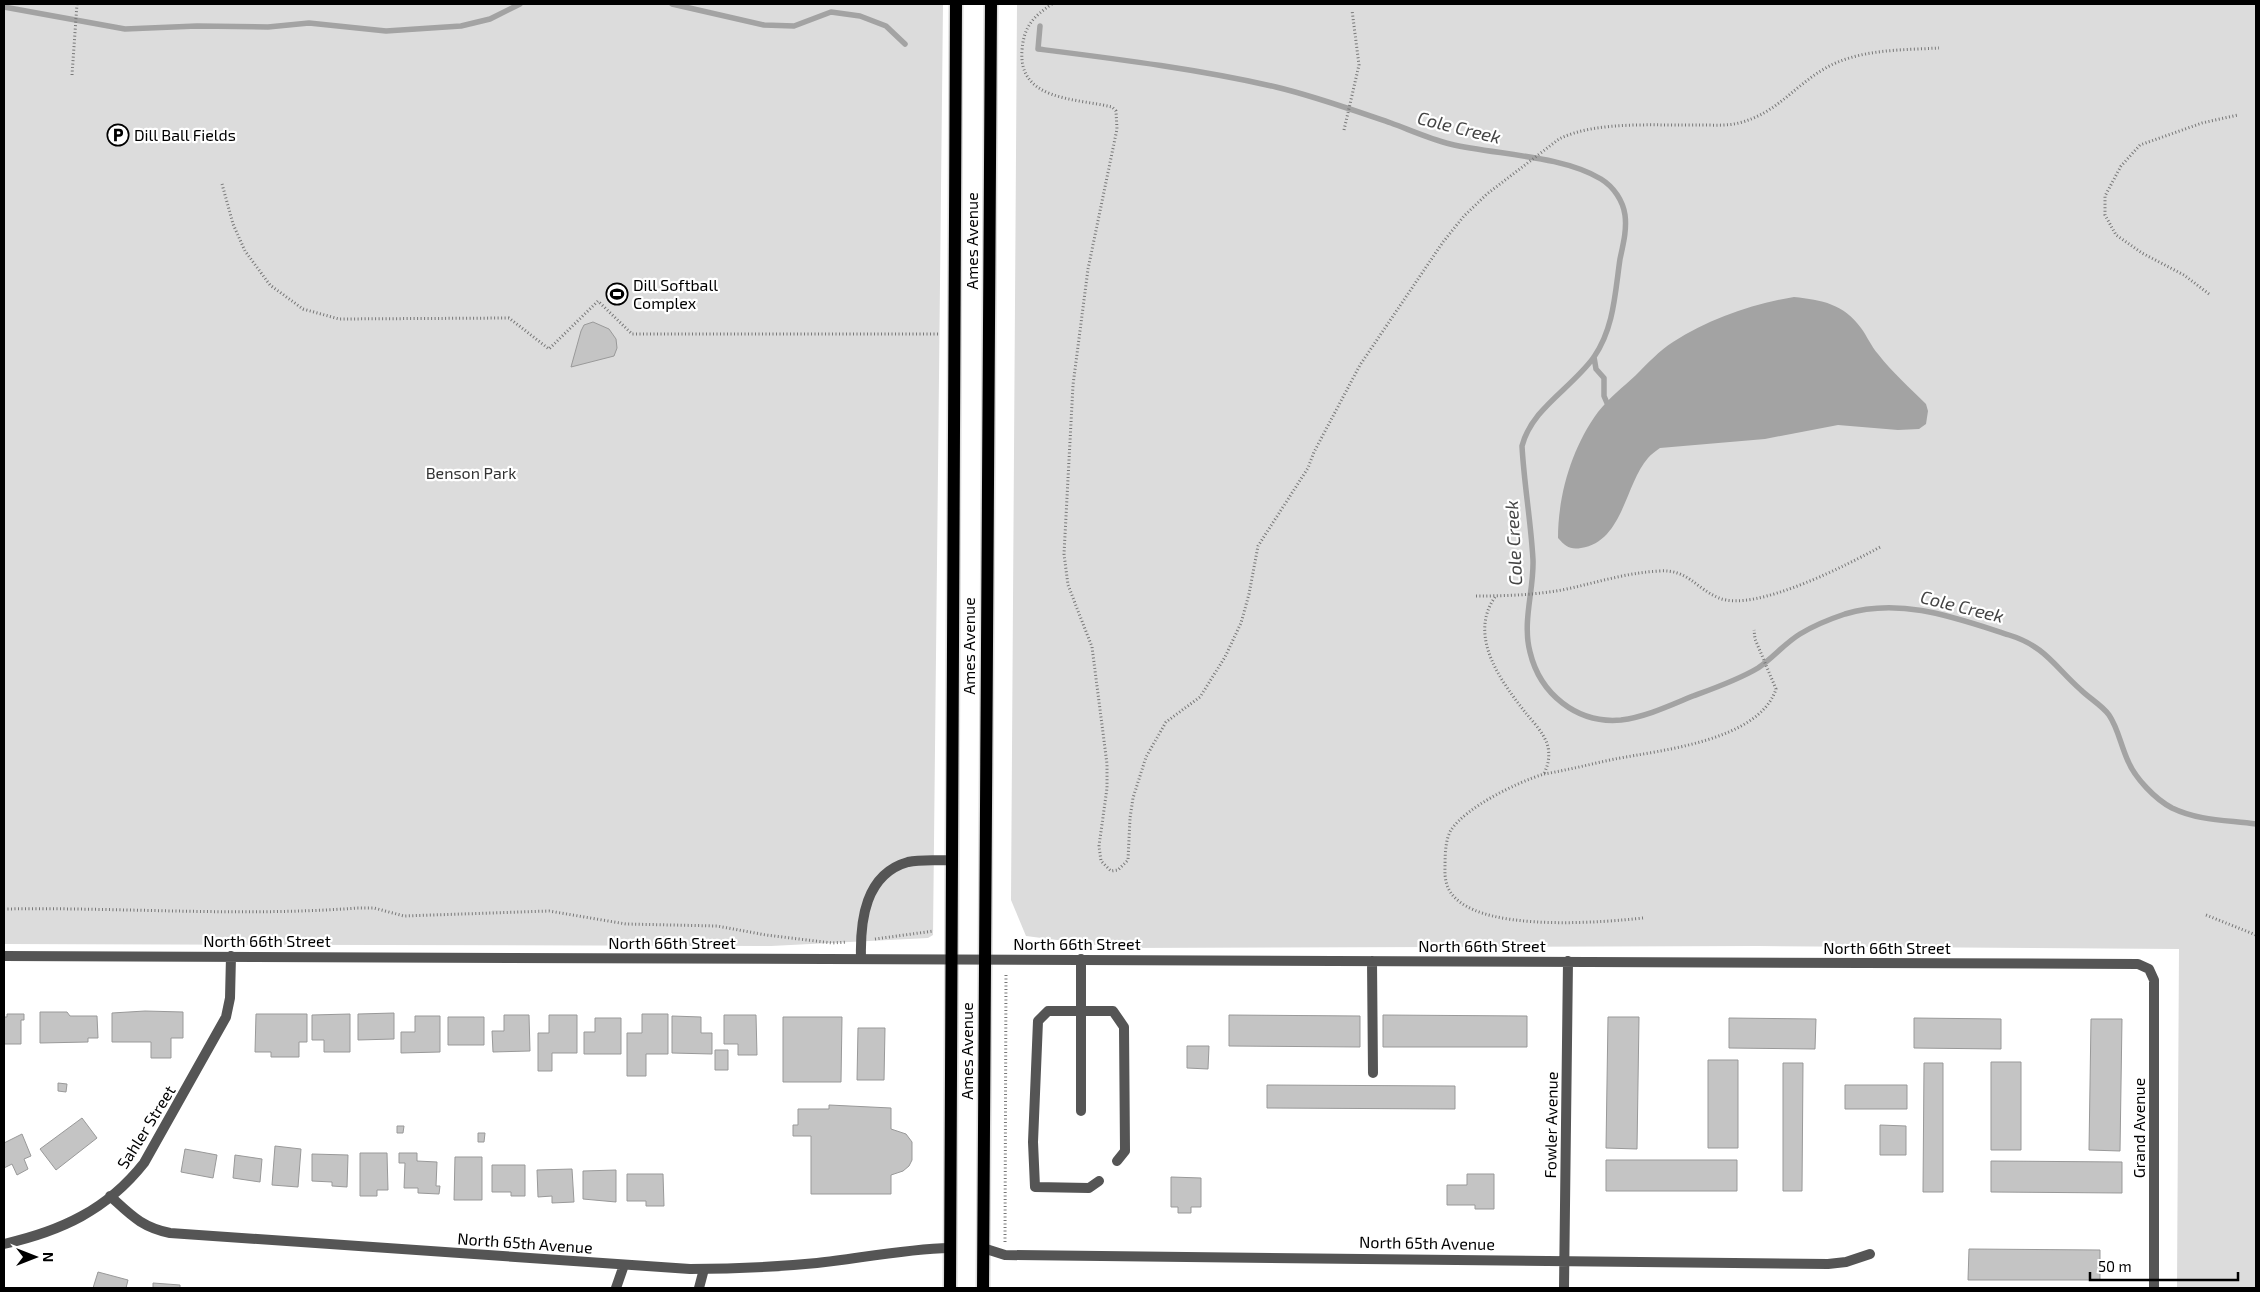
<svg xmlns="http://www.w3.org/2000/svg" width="2260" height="1292" font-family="'Exo 2',sans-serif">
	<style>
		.green { fill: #dcdcdc }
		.water { fill: #a3a3a3 }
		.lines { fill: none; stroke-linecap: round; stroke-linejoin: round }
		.stream { stroke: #a3a3a3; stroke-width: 5.5 }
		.building { fill: #c4c4c4; stroke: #999 }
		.primary-casing { stroke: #dbdbdb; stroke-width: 15 }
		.path { stroke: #777; stroke-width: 3; stroke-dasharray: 1 2.5; stroke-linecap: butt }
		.service { stroke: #555; stroke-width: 10 }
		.minor { stroke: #555; stroke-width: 10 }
		.primary { stroke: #000; stroke-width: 12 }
		.labels { text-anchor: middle; stroke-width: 4.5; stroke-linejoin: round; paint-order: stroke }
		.poi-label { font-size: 16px; fill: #000; stroke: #fff; text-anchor: start }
		.street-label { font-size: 16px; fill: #000; stroke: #fff }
		.park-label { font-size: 16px; fill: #333; stroke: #fff }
		.water-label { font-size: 18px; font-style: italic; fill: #444; stroke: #fff }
	</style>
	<rect width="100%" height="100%" fill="#fff"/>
	<path class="green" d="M4,4H943L933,935L928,938L771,946L4,944Z
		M1017,4H2256V1288H2177L2179,949L1759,946L1119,948L1026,936L1011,900Z"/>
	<path class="water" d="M1794,297C1822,300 1844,304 1861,328C1867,336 1871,346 1878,354C1892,372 1910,388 1926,404L1928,411L1926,424L1919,429L1898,430L1838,425L1765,439L1660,448C1656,451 1651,454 1648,458C1625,484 1623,542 1581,548C1570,550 1565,546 1558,538C1558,495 1572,447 1598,412C1609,398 1623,387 1636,375C1647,364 1660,350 1673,342C1709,319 1752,304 1794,297Z"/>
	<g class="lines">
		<path class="stream" d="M672,4L764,25L794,26L831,12L860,16L886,26L905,44
			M4,7L125,29L197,26L268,27L309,23L386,31L461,26L490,19L520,4
			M1040,26L1038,49C1117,59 1198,69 1276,87C1314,96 1353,110 1391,123C1410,130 1430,139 1450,144C1496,155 1561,155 1601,179C1614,187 1623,201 1625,215C1627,230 1623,245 1620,259C1615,293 1614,328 1594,357C1571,389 1532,408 1522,446C1524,484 1531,522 1533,560C1534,590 1522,622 1530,652C1540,694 1577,724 1621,720C1646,717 1671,705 1693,696C1715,688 1738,680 1758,668C1773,658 1785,643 1800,634C1813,626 1830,619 1845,614C1901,597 1956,618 2009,635C2045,646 2055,667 2081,690C2089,698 2103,706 2109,715C2118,728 2121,746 2128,761C2135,778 2155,799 2172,808C2199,821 2227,820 2256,824
			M1594,357L1596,369L1604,378V396L1607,403"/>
	</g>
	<path class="building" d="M593,322L609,329L616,339L617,348L614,356L571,367L581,331L584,325Z
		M145,1011L183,1012V1038H171V1058H151V1042H112V1013Z
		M40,1012H67L70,1016H97L98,1038H88V1042L40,1043Z
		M394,1013V1039L358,1040V1014Z
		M7,1014H24V1020H21V1044H4V1017H7Z
		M256,1014H307V1042H299V1057H271V1052H255Z
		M350,1014V1052H324V1040H312V1015Z
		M642,1014H668V1054H646V1076H627V1033H642Z
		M504,1015H529L530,1051L493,1052L492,1031H504Z
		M549,1015H577V1053H552V1071H538V1033H549Z
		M724,1015H756L757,1055H738V1044H724Z
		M1229,1015L1360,1016V1047L1229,1046Z
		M1383,1015L1527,1016V1047H1383Z
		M415,1016H440V1052L401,1053V1032H415Z
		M672,1016L701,1017V1033H712V1054L672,1053Z
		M448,1017H484V1045H448Z
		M783,1017H842L841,1082H783Z
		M1608,1017H1639L1637,1149L1606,1148Z
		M595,1018H621V1054H584V1032H595Z
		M1729,1018L1816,1019L1815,1049L1729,1048Z
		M1914,1018L2001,1019V1049L1914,1048Z
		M2091,1019H2122L2120,1151L2089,1150Z
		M858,1028H885L884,1080H857Z
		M1187,1046H1209L1208,1069L1187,1068Z
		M715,1050H728V1070H715Z
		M1708,1060H1738V1148H1708Z
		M1991,1062H2021V1150H1991Z
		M1783,1063H1803L1802,1191H1783Z
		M1924,1063H1943V1192H1923Z
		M58,1083L67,1084L66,1092L58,1091Z
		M1267,1085L1455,1086V1109L1267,1108Z
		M1845,1085H1907V1109H1845Z
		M829,1105L891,1108V1129L906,1134L912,1142V1160L909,1166L903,1171L891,1175V1194H811V1136H793V1125H798V1109H829Z
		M82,1118L97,1138L56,1170L40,1149Z
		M1880,1125L1906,1126V1155H1880Z
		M397,1126H404L403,1133H397Z
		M478,1133H485L484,1142H478Z
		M22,1134L31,1156L24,1159L28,1169L17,1175L12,1164L4,1168V1143Z
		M275,1146L301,1149L298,1187L272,1185Z
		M185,1149L217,1155L213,1178L181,1172Z
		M360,1153H387L388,1190H377V1196H360Z
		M399,1153H417V1161L437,1162L436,1186H440L439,1194L418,1193V1188H404L405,1163H399Z
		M312,1154L348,1155L347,1187L332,1186V1182L312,1181Z
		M235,1155L262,1159L260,1182L233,1178Z
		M455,1157H482V1200H454Z
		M1606,1160H1737V1191H1606Z
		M1991,1161L2122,1162V1193L1991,1192Z
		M492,1165H525V1196H511V1192H492Z
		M572,1169L574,1202L552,1203V1196L538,1197L537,1170Z
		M616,1170V1202L583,1199V1171Z
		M627,1174H663L664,1206H646V1201H627Z
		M1467,1174H1494V1209H1475V1205H1447V1185H1467Z
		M1171,1177L1201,1178V1207H1191V1213H1178V1207H1171Z
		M1969,1249L2100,1250V1280H1968Z
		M98,1272L128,1280L126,1288H93Z
		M153,1283L180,1285V1288H153Z"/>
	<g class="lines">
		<g class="primary-casing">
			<path id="primary" d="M950,1288L956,4
				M983,1288L991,4"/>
		</g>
		<path class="path" d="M1052,4C1033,17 1024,26 1022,50C1018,101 1075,98 1112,107L1116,111L1117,129L1088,269L1073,385L1064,554L1068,585L1092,647L1107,764V788L1099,846L1101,861L1111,871L1118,870L1128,860L1130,818L1133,798L1146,757L1166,722L1200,697L1225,657L1241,623L1249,594L1258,546L1308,468L1314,452L1360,365L1443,242L1464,216L1487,194L1559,139C1597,120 1659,126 1701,125C1714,125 1727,126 1739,123C1777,113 1793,87 1824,69C1857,49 1902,50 1939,48
			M72,75L77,4
			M1344,130L1359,65L1352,10
			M222,184L233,224L245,251L270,285L303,309L339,319L509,318L549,349L598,301L632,334H939
			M2209,294L2184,275L2142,253L2116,235L2105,215V196L2121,166L2140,145L2202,123L2238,115
			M1476,596C1504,596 1534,595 1562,590C1596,583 1624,573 1659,571C1688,569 1695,588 1719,598C1755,613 1849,564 1882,546
			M1495,597C1468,636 1500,680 1525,712C1533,722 1545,734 1548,747C1550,757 1548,765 1544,774
			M4,909C121,907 240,917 357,908H374L404,916L549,911L626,924L717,926L766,935L832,943L847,942
			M2206,915L2256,935
			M1643,918C1598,923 1516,928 1474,910C1454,901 1444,890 1445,868C1445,857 1445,840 1451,830C1466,807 1518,782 1544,774C1568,770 1591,764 1615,759C1661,750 1759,741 1776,689L1755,639L1754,630
			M875,939L934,931
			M1005,1242L1006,973"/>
		<path class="service" d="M861,958C860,921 865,874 908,862C922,859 937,861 951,860
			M1081,1111V959
			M1099,1181L1089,1188L1035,1187L1033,1142L1038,1021L1048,1011H1113L1124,1027L1125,1151L1117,1161
			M699,1288L704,1269"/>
		<path class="minor" d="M4,956L2138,964L2149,969L2154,980V1288
			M1372,961L1373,1073
			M110,1196C131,1215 141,1227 170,1233L690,1269C733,1269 775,1267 817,1263C861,1258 905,1249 950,1248
			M4,1244C61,1231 107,1210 144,1163L226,1017L230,998L231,956
			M983,1248L1005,1255L1828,1264L1846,1262L1870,1254
			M616,1288L624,1265
			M1564,1288L1568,961"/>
		<use href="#primary" class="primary"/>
	</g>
	<defs>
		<g id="parking-ring" transform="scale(1.125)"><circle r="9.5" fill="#fff" stroke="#000" stroke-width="1.5"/><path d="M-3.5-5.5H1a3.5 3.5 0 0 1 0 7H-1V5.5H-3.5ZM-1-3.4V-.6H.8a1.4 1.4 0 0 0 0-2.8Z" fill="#000"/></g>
		<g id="stadium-ring" transform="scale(1.125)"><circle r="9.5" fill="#fff" stroke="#000" stroke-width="1.5"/><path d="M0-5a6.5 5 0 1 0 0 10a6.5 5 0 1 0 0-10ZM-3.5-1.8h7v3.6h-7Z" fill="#000"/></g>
	</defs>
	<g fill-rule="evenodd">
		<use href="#parking-ring" x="118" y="135"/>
		<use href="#stadium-ring" x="617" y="294"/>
	</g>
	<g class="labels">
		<g class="poi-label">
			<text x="134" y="141">Dill Ball Fields</text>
			<text x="633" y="291">Dill Softball<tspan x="633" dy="18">Complex</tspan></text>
		</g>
		<g class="street-label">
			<text transform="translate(972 241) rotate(-90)" y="6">Ames Avenue</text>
			<text transform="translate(969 646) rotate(-90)" y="6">Ames Avenue</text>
			<text x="267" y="947">North 66th Street</text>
			<text x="672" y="949">North 66th Street</text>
			<text x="1077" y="950">North 66th Street</text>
			<text x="1482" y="952">North 66th Street</text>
			<text x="1887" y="954">North 66th Street</text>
			<text transform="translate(967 1051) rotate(-90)" y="6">Ames Avenue</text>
			<text transform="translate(1551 1125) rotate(-89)" y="6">Fowler Avenue</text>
			<text transform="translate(146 1127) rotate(-58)" y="6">Sahler Street</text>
			<text transform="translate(2139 1128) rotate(-90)" y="6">Grand Avenue</text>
			<text transform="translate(525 1243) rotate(4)" y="6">North 65th Avenue</text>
			<text transform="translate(1427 1243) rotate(1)" y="6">North 65th Avenue</text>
		</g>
		<g class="park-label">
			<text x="471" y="479">Benson Park</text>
		</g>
		<g class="water-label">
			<text transform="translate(1459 128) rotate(14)" y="6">Cole Creek</text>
			<text transform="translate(1514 543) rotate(-93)" y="6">Cole Creek</text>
			<text transform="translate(1962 607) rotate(14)" y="6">Cole Creek</text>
		</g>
	</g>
	<rect width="2260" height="1292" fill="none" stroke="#000000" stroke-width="10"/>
	<g transform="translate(35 1257) rotate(90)" stroke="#ffffff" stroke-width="4" paint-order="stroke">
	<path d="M0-4L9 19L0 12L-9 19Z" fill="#000000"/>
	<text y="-8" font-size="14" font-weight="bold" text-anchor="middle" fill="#000000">N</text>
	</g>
	<path d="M2090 1272v8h148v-8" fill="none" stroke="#000000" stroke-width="2.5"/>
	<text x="2098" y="1272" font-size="15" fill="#000000" stroke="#ffffff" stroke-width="4" paint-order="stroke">50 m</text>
</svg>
